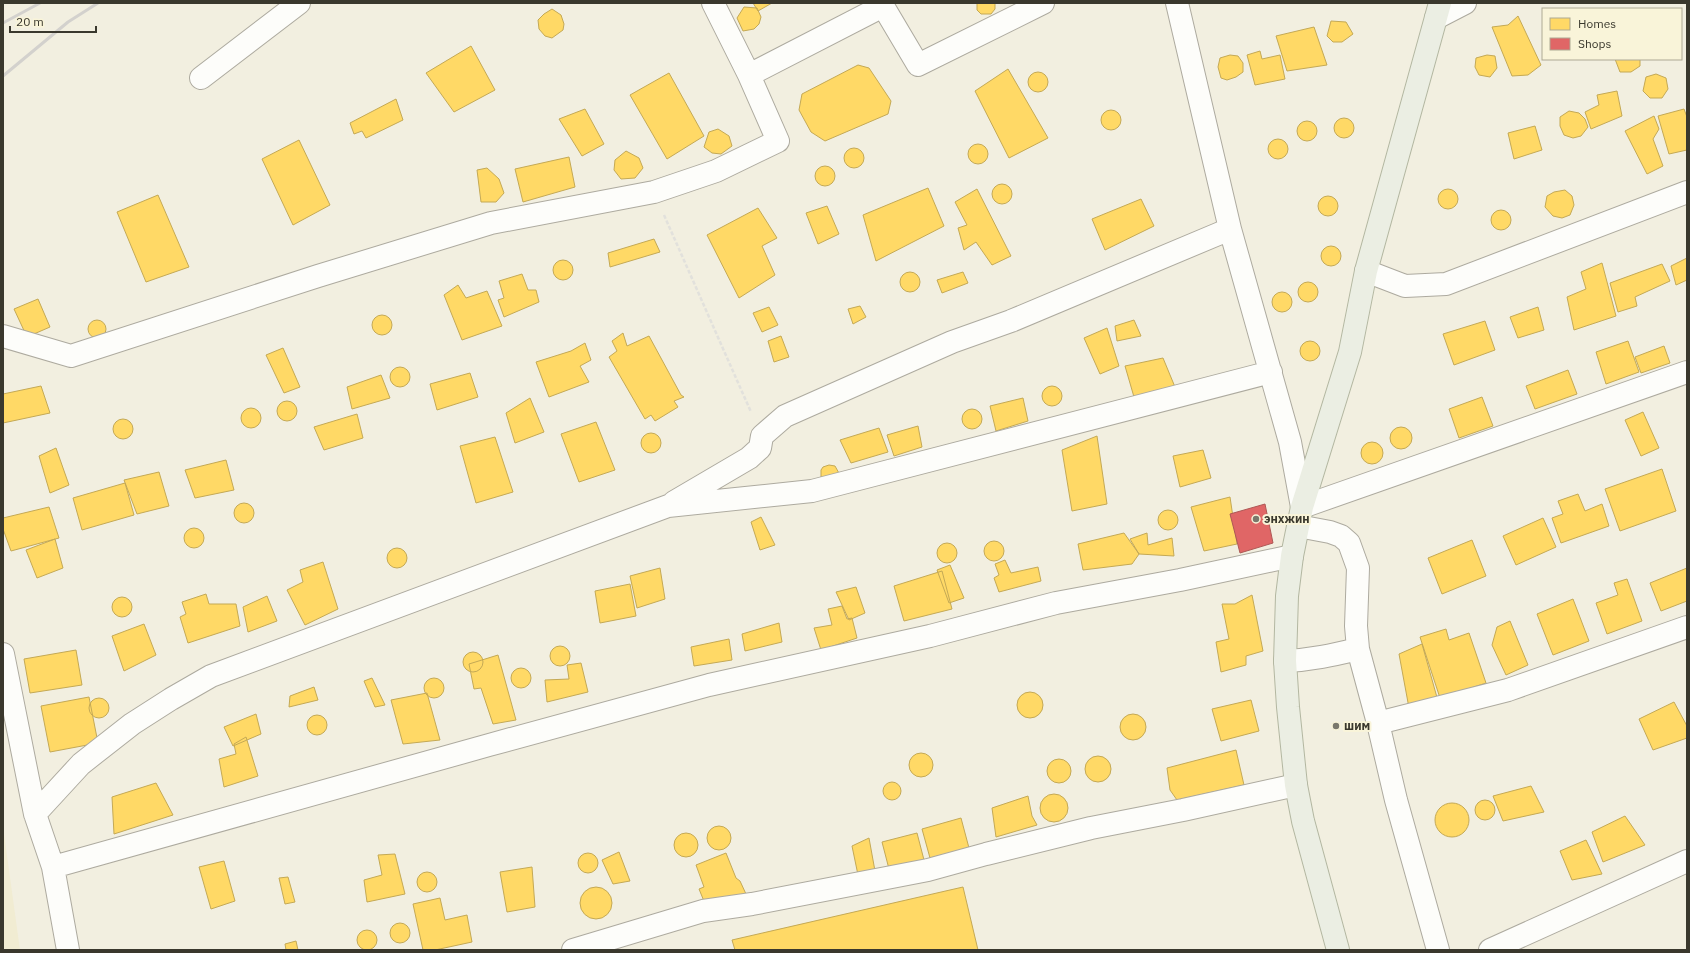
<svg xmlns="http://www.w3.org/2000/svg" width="1690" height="953" font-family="'IBM Plex Sans',sans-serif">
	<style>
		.built { fill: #f1ecd2 }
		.homes { fill: #ffd966; stroke: #c4a955 }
		.shops { fill: #e06666; stroke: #ae5855 }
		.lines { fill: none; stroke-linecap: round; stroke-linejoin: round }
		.minor-casing { stroke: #adaa9f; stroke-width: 24 }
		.major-casing { stroke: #b3b7a1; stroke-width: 24 }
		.path { stroke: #e2e1dc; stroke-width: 2.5; stroke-dasharray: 4 2; stroke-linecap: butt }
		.minor { stroke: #fdfdfa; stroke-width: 22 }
		.major { stroke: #ebeee3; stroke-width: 22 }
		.rail { stroke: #d3d1cd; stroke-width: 3 }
		.poi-dot { fill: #7a786c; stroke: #f9f4d9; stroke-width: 1.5 }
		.labels { text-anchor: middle; stroke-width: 4; stroke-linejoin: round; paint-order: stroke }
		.poi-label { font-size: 12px; font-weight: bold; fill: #3a382d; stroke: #f9f4d9; text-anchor: start }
	</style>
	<rect width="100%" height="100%" fill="#f2efe0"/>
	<path class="built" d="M3,826L20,950H3Z"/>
	<path class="homes" d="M753,3H772L758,11Z
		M977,3H995V9L991,14H981L977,10Z
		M744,7L757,8L761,17L759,24L754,29L743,31L737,18Z
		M552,9L561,15L564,24L563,30L552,38L545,36L539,29L538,20L544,14Z
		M1518,16L1541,65L1528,75L1512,76L1492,27L1508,25Z
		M1331,21L1346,22L1353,34L1342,42H1333L1327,36Z
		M1314,27L1327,65L1287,71L1276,36Z
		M471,46L495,90L454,112L426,73Z
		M1260,51L1262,59L1280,55L1285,79L1255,85L1247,55Z
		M1230,55L1238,56L1243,63V72L1236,77L1227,80L1221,78L1218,67L1220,58Z
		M1487,55L1495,56L1497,68L1490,77L1479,75L1475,67L1476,58Z
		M1615,59H1640V66L1631,72H1620Z
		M858,65L869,68L891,101L888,114L825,141L811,132L799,110L802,94Z
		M1008,69L1048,138L1009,158L975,91Z
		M1028 82a10 10 0 1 1 20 0a10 10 0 1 1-20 0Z
		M669,73L704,136L667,159L630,95Z
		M1656,74L1666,78L1668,89L1662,98H1650L1643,91L1646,77Z
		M1617,91L1622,116L1591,129L1585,112L1599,105L1597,95Z
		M396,99L403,120L366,138L362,131L354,134L350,123Z
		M585,109L604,144L582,156L559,119Z
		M1684,109L1687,117V150L1669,154L1658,116Z
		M1101 120a10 10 0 1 1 20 0a10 10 0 1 1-20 0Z
		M1569,111L1579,113L1585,119L1588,127L1581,136L1573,138L1564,135L1560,126V117Z
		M1654,116L1659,129L1653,139L1663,166L1647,174L1625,131Z
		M1334 128a10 10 0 1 1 20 0a10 10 0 1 1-20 0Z
		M1297 131a10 10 0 1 1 20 0a10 10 0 1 1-20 0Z
		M1535,126L1542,150L1514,159L1508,133Z
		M718,129L729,136L732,146L721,154L712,153L704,147L709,132Z
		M1268 149a10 10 0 1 1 20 0a10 10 0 1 1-20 0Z
		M299,140L330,205L293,225L262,159Z
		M968 154a10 10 0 1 1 20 0a10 10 0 1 1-20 0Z
		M844 158a10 10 0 1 1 20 0a10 10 0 1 1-20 0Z
		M626,151L639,158L643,168L635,178L621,179L614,170L615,160Z
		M569,157L575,187L523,202L515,169Z
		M815 176a10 10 0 1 1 20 0a10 10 0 1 1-20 0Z
		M487,168L499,179L504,193L496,202H481L477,170Z
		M992 194a10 10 0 1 1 20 0a10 10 0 1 1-20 0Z
		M928,188L944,226L876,261L863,215Z
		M977,189L1011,256L992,265L976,242L964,250L958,228L967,225L955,202Z
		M1438 199a10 10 0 1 1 20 0a10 10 0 1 1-20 0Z
		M1565,190L1572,196L1574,205L1570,215L1562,218L1553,216L1545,207L1547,196L1554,192Z
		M158,195L189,267L146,282L117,212Z
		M1318 206a10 10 0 1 1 20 0a10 10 0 1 1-20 0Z
		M1141,199L1154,226L1105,250L1092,219Z
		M827,206L839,234L818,244L806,213Z
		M758,208L777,238L762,246L775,275L739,298L707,235Z
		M1491 220a10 10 0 1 1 20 0a10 10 0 1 1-20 0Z
		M654,239L660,252L610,267L608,253Z
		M1321 256a10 10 0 1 1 20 0a10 10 0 1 1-20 0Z
		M1687,258V280L1676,285L1671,266Z
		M553 270a10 10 0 1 1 20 0a10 10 0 1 1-20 0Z
		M1602,263L1616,316L1574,330L1567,297L1586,289L1581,272Z
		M1662,264L1670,281L1635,297L1637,306L1618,312L1610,283Z
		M963,272L968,283L942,293L937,280Z
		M900 282a10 10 0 1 1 20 0a10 10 0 1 1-20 0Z
		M522,274L528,290H536L539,302L504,317L498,300L504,298L499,281Z
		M1298 292a10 10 0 1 1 20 0a10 10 0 1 1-20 0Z
		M458,285L466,298L487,291L502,326L462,340L444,295Z
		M1272 302a10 10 0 1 1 20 0a10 10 0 1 1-20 0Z
		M38,299L50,327L27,337L14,309Z
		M860,306L866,317L853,324L848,309Z
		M769,307L778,325L762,332L753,313Z
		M1538,307L1544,330L1518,338L1510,317Z
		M372 325a10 10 0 1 1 20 0a10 10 0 1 1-20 0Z
		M88 329a9 9 0 1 1 18 0a9 9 0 1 1-18 0Z
		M1134,320L1141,336L1117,341L1115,326Z
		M1485,321L1495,350L1454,365L1443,334Z
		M1107,328L1119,366L1100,374L1084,338Z
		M623,333L627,346L649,336L681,395L684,397L674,401L678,407L655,421L651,415L645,419L609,357L617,351L612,341Z
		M781,336L789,357L774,362L768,341Z
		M1628,341L1639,372L1606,384L1596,352Z
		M1300 351a10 10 0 1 1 20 0a10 10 0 1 1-20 0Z
		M585,343L591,360L580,366L589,382L549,397L536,362L571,351Z
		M1664,346L1670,363L1641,373L1635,357Z
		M283,348L300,387L284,393L266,355Z
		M1163,358L1175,387L1134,397L1125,366Z
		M390 377a10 10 0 1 1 20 0a10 10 0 1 1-20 0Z
		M1568,370L1577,394L1535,409L1526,386Z
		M470,373L478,397L437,410L430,384Z
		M381,375L390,398L352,409L347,387Z
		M41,386L50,413L3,423V394Z
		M1042 396a10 10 0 1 1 20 0a10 10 0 1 1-20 0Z
		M1482,397L1493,426L1459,438L1449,409Z
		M530,398L544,432L515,443L506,413Z
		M1023,398L1028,421L996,431L990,406Z
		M277 411a10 10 0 1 1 20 0a10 10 0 1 1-20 0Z
		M241 418a10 10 0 1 1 20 0a10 10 0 1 1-20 0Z
		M962 419a10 10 0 1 1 20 0a10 10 0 1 1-20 0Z
		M1643,412L1659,448L1641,456L1625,420Z
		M357,414L363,438L324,450L314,427Z
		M113 429a10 10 0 1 1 20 0a10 10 0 1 1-20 0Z
		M596,422L615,470L579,482L561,434Z
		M918,426L922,447L894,456L887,435Z
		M1390 438a11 11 0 1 1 22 0a11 11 0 1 1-22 0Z
		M879,428L888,452L851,463L840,440Z
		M641 443a10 10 0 1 1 20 0a10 10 0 1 1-20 0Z
		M1097,436L1107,504L1072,511L1062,450Z
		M495,437L513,492L476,503L460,446Z
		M1361 453a11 11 0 1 1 22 0a11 11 0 1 1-22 0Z
		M56,448L69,485L50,493L39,456Z
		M1203,450L1211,478L1180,487L1173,456Z
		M226,460L234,490L195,498L185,470Z
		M829,465L835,466L840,475L821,478V470L823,467Z
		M1662,469L1676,511L1620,531L1605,489Z
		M159,472L169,506L137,514L124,480Z
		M125,483L134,515L82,530L73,498Z
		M1578,494L1585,511L1602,504L1609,526L1561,543L1552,518L1563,514L1558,501Z
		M1230,497L1237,544L1204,551L1191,507Z
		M234 513a10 10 0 1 1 20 0a10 10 0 1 1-20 0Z
		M49,507L59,538L11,551L3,529V518Z
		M1158 520a10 10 0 1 1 20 0a10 10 0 1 1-20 0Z
		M761,517L775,545L760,550L751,522Z
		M1543,518L1556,547L1516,565L1503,536Z
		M184 538a10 10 0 1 1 20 0a10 10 0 1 1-20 0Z
		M1124,533L1139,554L1132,564L1083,570L1078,544Z
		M1147,533L1148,545L1172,538L1174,556L1139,554L1130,539Z
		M55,539L63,568L37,578L26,550Z
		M1472,540L1486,576L1442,594L1428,558Z
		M984 551a10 10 0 1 1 20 0a10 10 0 1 1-20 0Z
		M937 553a10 10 0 1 1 20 0a10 10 0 1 1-20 0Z
		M387 558a10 10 0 1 1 20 0a10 10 0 1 1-20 0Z
		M1005,560L1011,573L1038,567L1041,581L999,592L994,578L999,575L995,564Z
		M323,562L338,609L305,625L287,590L303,582L300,570Z
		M950,565L964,598L949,603L937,570Z
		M660,568L665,599L637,608L630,576Z
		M1687,568V601L1661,611L1650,583Z
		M942,571L952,609L904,621L894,586Z
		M1627,579L1642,621L1607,634L1596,603L1618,595L1614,583Z
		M630,584L636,616L600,623L595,591Z
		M856,587L865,613L849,620L836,592Z
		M206,594L209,604H236L240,626L188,643L180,617L186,614L182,602Z
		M1252,595L1263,651L1246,656V665L1221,672L1216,642L1229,639L1222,604H1235Z
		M267,596L277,621L248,632L243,607Z
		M112 607a10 10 0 1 1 20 0a10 10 0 1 1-20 0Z
		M1573,599L1589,641L1553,655L1537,614Z
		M842,606L847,619L852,618L857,638L821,650L814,628L832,625L828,609Z
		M1510,621L1528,665L1506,675L1492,645L1497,627Z
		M779,623L782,642L745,651L742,634Z
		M144,624L156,655L124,671L112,636Z
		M1446,629L1449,640L1469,633L1486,683L1440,698L1420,637Z
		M729,639L732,660L694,666L691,647Z
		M1422,644L1438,701L1409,708L1399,654Z
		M550 656a10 10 0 1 1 20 0a10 10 0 1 1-20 0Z
		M76,650L82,685L30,693L24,659Z
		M463 662a10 10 0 1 1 20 0a10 10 0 1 1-20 0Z
		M498,655L516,720L493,724L481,688L474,689L469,664Z
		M581,663L588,692L547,702L545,680L569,679L567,665Z
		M511 678a10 10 0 1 1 20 0a10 10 0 1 1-20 0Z
		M372,678L385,705L375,707L364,681Z
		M424 688a10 10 0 1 1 20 0a10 10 0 1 1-20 0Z
		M314,687L318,700L289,707L290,696Z
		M1017 705a13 13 0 1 1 26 0a13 13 0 1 1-26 0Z
		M427,693L440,740L403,744L391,700Z
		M89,697L98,743L50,752L41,706Z
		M89 708a10 10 0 1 1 20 0a10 10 0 1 1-20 0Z
		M1251,700L1259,731L1221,741L1212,709Z
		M1674,702L1687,726V738L1653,750L1639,719Z
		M256,714L261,734L233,746L224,727Z
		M1120 727a13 13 0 1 1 26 0a13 13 0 1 1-26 0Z
		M307 725a10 10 0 1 1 20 0a10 10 0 1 1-20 0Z
		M246,737L258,776L224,787L219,759L236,754L234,744Z
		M1236,750L1244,785L1177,800L1170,790L1167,768Z
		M909 765a12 12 0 1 1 24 0a12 12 0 1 1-24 0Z
		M1085 769a13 13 0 1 1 26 0a13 13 0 1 1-26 0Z
		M1047 771a12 12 0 1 1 24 0a12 12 0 1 1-24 0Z
		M883 791a9 9 0 1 1 18 0a9 9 0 1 1-18 0Z
		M156,783L173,815L114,834L112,797Z
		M1531,786L1544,812L1503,821L1493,796Z
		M1040 808a14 14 0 1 1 28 0a14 14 0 1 1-28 0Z
		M1028,796L1032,816L1037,825L996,837L992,808Z
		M1475 810a10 10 0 1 1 20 0a10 10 0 1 1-20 0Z
		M1435 820a17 17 0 1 1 34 0a17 17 0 1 1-34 0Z
		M1625,816L1645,845L1603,862L1592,832Z
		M961,818L969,848L930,858L922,829Z
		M707 838a12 12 0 1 1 24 0a12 12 0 1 1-24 0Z
		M674 845a12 12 0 1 1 24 0a12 12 0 1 1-24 0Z
		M917,833L924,860L889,869L882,842Z
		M869,838L875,871L858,875L852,846Z
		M1586,840L1602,874L1572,880L1560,851Z
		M619,852L630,881L613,884L602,860Z
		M726,853L736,878L740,881L746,894L708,911L699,889L704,887L696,865Z
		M578 863a10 10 0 1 1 20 0a10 10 0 1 1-20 0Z
		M395,854L405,894L367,902L364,880L382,875L378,855Z
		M224,861L235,901L211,909L199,867Z
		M532,867L535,907L507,912L500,872Z
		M417 882a10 10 0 1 1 20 0a10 10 0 1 1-20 0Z
		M288,877L295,902L285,904L279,878Z
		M963,887L978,950H735L732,940Z
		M580 903a16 16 0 1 1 32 0a16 16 0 1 1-32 0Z
		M440,898L445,920L467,915L472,942L435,950H423L413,904Z
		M390 933a10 10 0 1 1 20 0a10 10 0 1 1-20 0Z
		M357 940a10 10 0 1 1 20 0a10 10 0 1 1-20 0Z
		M296,941L298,950H286L285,944Z"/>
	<path class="shops" d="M1265,504L1273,543L1240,553L1230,514Z"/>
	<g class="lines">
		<g class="minor-casing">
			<path id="minor" d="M1177,3L1230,229L1290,442L1302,507L1687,372
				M1436,18L1465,3
				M749,75L883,6L918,65L1043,3
				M201,78L299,3
				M1366,271L1405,286L1446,284L1687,192
				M3,336L71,356L318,276L491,223L654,192L716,171L778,141L749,75L713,3
				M674,502L749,458L760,448L762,436L785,416L952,342L1011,321L1230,229
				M1298,526L1330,532L1341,536L1349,543L1358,568L1356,626L1358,649L1378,723L1396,800L1438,950
				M3,654L35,814L53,867L68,950
				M1285,661C1311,660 1333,655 1358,649
				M1378,723L1508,690L1687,627
				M35,814L81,764L132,724L171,699L211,676L668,506L812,491L1271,372
				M53,867L489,745L709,685L930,636L1056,603L1180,580L1292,556
				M573,950L703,911L752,904L928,870L986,854L1091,828L1183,810L1296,785
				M1490,950L1687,861"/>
		</g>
		<g class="major-casing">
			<path id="major" d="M1338,950L1303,821L1296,785L1288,707L1285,661L1287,596L1292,556L1302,507L1350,352L1366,271L1440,3"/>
		</g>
		<path class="path" d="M664,215L751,412"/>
		<use href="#minor" class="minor"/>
		<use href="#major" class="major"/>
		<path class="rail" d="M3,23L40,3
			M3,76L68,22L98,3"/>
	</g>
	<g class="poi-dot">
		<circle cx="1256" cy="519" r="4"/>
		<circle cx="1336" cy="726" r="4"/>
	</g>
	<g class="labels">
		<g class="poi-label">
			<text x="1264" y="523">энхжин</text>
			<text x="1344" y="730">шим</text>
		</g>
	</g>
	<rect width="1690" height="953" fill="none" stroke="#3a382d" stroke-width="8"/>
	<rect x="1542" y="8" width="140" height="52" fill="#f9f4d9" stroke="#ada994"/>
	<rect x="1550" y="18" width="20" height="12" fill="#ffd966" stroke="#ada994"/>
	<text x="1578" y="28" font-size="12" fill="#3a382d">Homes</text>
	<rect x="1550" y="38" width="20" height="12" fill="#e06666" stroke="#ada994"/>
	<text x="1578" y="48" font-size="12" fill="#3a382d">Shops</text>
	<path d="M10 26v6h86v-6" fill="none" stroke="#3a382d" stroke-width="2"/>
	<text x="16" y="26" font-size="12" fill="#3a382d" stroke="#f9f4d9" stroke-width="3" paint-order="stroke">20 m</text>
</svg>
